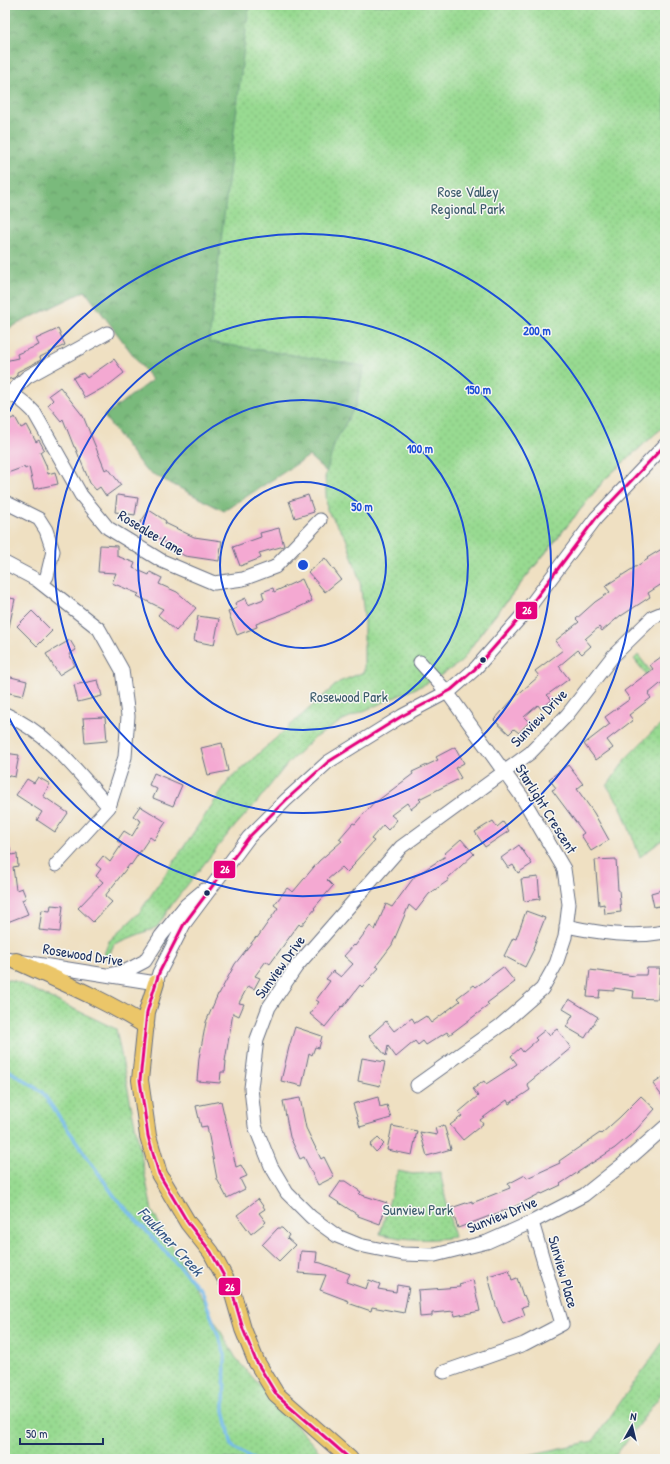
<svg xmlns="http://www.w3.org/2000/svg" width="670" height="1464" font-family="'Patrick Hand',sans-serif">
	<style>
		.forest { fill: url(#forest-crowns); stroke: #4a746c }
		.park { fill: url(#park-dots); stroke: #5a8478 }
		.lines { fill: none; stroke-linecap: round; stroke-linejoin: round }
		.stream { stroke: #74bbeb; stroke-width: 3.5 }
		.building { fill: #f4a9d2 }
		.minor-casing { stroke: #656d81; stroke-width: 15 }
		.major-casing { stroke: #656d81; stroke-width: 18 }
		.minor { stroke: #fff; stroke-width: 13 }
		.major { stroke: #ebc669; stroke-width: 16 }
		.bus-1-casing { stroke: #f6f6f2; stroke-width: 6 }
		.bus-1 { stroke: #e5007d; stroke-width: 3 }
		.ring { fill: none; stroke: #1d4ed8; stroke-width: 2 }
		.bus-dot { fill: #1b2f5e; stroke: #f6f6f2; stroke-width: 1.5 }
		.labels { text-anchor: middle; stroke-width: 3; stroke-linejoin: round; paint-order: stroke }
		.park-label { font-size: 15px; fill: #3a5a6b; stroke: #f6f6f2 }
		.street-label { font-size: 15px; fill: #1b2f5e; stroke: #f6f6f2 }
		.water-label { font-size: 16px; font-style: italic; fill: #365988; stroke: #f6f6f2 }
		.centre { fill: #1d4ed8; stroke: #f6f6f2; stroke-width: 2 }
		.ring-label { font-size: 12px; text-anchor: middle; font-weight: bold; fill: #1d4ed8; stroke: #f6f6f2; stroke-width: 3; stroke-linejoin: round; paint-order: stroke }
		.line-badge { stroke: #f6f6f2; stroke-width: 1.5 }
		.badge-label { font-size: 11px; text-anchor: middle; font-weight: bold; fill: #fff }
	</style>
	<defs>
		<pattern id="forest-crowns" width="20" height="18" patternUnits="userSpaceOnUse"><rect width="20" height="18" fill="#7aba7b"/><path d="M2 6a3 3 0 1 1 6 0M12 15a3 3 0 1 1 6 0" fill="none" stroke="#639868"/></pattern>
		<pattern id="park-dots" width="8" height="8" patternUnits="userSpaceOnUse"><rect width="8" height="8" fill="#98da91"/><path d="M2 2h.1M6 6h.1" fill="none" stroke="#82bb7f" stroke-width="1.8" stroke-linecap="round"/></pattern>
	</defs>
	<rect width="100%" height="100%" fill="#f6f6f2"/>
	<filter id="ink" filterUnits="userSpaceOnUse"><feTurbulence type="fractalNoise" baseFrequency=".025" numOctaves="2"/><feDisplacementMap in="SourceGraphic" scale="8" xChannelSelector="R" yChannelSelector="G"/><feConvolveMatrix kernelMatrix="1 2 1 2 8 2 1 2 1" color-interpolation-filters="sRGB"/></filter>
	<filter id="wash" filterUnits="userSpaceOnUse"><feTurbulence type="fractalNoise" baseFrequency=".012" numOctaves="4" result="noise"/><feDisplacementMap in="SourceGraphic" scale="16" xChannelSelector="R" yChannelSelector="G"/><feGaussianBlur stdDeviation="0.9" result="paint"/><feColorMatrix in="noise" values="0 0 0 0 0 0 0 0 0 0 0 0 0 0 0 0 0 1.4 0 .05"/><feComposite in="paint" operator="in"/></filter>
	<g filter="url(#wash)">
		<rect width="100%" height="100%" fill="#efe0c2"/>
		<path class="forest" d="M5,5H665V425L605,479L464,654L428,564L309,456L224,511L145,470L104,416L152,380L85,291L5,330Z"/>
		<path class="park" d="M249,5H665V425L605,479L483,630L461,662L432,681L343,720L313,739L288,763L256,803L228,834L173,903L157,927L114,944L108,958L103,957L109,941L139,913L229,780L339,682L364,672V615L360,582L346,538L327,510L325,477L335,442L356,405L364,366L209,342Z
			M638,655L665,690V698L634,659Z
			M665,722V838L640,857L620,805L607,786L629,755L651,733Z
			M5,979L15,981L116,1029L152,1211L237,1360L326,1459H5Z
			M398,1171L413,1174L440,1172L454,1237C429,1241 405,1240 380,1234Z
			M665,1339V1389L613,1459H510L593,1441Z"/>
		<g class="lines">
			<path class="stream" d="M5,1068L42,1092L115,1197L202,1291L225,1354L224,1410L232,1446L253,1459"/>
		</g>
		<g id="blocks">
			<path class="building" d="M58,329L65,345L40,357L41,360L17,372V375L14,378L5,380V361L18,358L17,354L39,345L36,339Z
				M114,359L124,373L110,384L85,398L73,378L83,373L87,378Z
				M60,387L83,416L105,470L108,468L121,485L106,496L100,487L96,490L90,483L75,447H74L63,419L61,421L48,405L53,400L49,395Z
				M15,417L21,428L27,425L36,442L39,440L44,449L40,452L46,465L48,474L55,472L58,484L34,489L29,467L25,469L24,467L5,474V422Z
				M117,495L138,498L135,515L115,512Z
				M308,495L314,512L295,518L289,501Z
				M149,510L166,521L165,523L194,537L222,541L219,561L185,556L166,546L167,544L147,531L144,534L136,529Z
				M279,528L284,546L259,553L261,558L240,566L233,547L261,537L260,533Z
				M100,545L117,546V556L135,563L133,568L149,575L150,572L162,578L159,584L177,592L196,608L176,631L158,615L163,609L137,596L139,594L112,583L116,573L98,572Z
				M665,547V582L648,593L650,597L621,616V615L602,631L599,627L585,639L591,646L582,654L578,650L559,666L569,679L547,695L552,700L541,709L538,705L524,717L529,722L519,733L514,729L509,734L494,720L515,697L539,676L535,671L563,650L555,641L579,622L576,619L595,602L610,592L605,586L648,559L647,558Z
				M325,558L341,579L325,592L308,572Z
				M302,579L312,601L293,610L256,624L257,627L237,635L228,612L237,608L235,603L246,598L248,605L264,599L262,592L273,588L274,592Z
				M5,597L15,599L9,627L5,626Z
				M32,611L52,631L37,646L17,626Z
				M198,616L219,619L214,645L194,641Z
				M70,640L76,650L69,654L75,665L59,675L46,654Z
				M665,654V680L648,694L651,698L629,715L633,720L607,740L613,748L596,760L584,744L610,724L605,717L630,699L624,691L653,669L650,665Z
				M7,676L27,681L23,696L5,692Z
				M98,680L102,696L78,702L74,685Z
				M105,717L107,741L85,743L83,718Z
				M222,743L228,771L208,775L201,748Z
				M455,747L464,763L455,768L461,778L419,799L421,801L411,809L407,803L391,815L397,820L388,830L383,825L371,839L374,841L354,863L355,864L347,872L342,867L327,880L333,886L314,908L315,909L301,926L299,924L270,964L266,961L255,976L260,978L254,989L248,986L239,1003L244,1004L239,1016L233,1013L225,1061H226L225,1072H221L220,1083L197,1081L199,1058L206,1022L218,994H219L235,964L256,937L257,938L278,908L274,905L287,888L293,892L319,861L342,841L339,839L353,823L355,824L375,801L376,802L413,774L412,772L438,760L436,757Z
				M5,753L19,755L15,777L5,775Z
				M568,765L583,784L577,789L594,813L609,840L591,851L581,835L584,833L552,790L556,788L549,779Z
				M154,773L182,785L173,806L153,798L157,789L149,785Z
				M38,777L50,784L43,796L68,813L55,832L37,820L42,812L16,795L27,779L34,783Z
				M140,806L166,822L154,840L150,837L131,865L130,864L105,896L112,902L93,922L78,908L103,882L96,876L101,869L96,865L103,856L110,862L122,844L117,841L124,831L132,836L141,821L133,816Z
				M493,821L497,827L503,822L509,831L485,847L475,832Z
				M461,839L474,854L448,878L449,880L429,894L416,911L409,905L392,945L376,966L379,968L362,987L360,985L343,1007L342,1006L325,1027L310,1014L319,1002L316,1000L330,981L326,979L333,971L341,977L353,964L344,956L354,945L355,946L370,926L375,930L386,904L392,907L415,876L446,856L444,854Z
				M519,845L532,864L518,873L513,865L508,868L501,858Z
				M10,847L11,855L17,854L18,866L13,867L16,890L22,888L26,898L22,900L28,914L5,923V848Z
				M616,859L618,890H619L621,912L605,914L604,904L599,905L595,860Z
				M538,877L540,899L524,901L521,879Z
				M665,889V905L654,907L651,893Z
				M51,905L63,906L60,932L39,930L42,910L50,911Z
				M526,911L545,918L533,948L534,949L525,967L504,956L513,938L516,939Z
				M503,967L515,982L487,1003L489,1005L449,1035L447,1032L426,1045L423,1041L418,1045L415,1041L396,1057L388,1046L386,1056L369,1036L386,1021L394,1031L412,1018L415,1023L426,1016L431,1023L460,1001L457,998L474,985L476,987Z
				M647,968H660L658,999L633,998L634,991L614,988V991L600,990L599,998L587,997L590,970L635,976V975H646Z
				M569,999L598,1017L585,1038L566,1027L573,1015L563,1009Z
				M295,1027L322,1036L319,1048L315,1047L312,1055L309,1053L302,1086L281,1081L289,1047Z
				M557,1029L571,1048L527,1084L530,1090L509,1104L507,1100L480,1120L483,1124L463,1140L450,1125L462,1116L459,1112L478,1096L473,1089L484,1081L486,1084L517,1064L511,1056L520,1048L523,1052L537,1040L535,1038L545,1030L549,1035Z
				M362,1058L385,1062L380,1086L358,1081Z
				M665,1076V1100L653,1084Z
				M641,1096L655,1109L636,1130L615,1148L560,1184L561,1185L542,1194L541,1193L516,1206L458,1228L451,1208L472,1201V1203L510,1188L508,1184L525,1175L527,1178L560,1163L559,1161L600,1133L601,1134L620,1117Z
				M378,1097L380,1107L387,1105L391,1118L360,1127L353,1104Z
				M300,1098L306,1128L321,1159L324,1157L334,1177L318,1185L304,1157L300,1159L290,1137L283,1101Z
				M221,1101L236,1167L241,1165L247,1176L240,1179L245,1189L227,1198L217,1179L207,1126L201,1127L196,1106Z
				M444,1125L451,1149L427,1156L420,1132L437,1135L435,1128Z
				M392,1126L417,1131L412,1155L387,1150Z
				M378,1138L384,1144L376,1152L370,1145Z
				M341,1181H345L361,1192L359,1194L387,1203L380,1224L358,1216V1215L330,1197Z
				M258,1199L265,1209L259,1213L266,1222L251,1234L237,1215Z
				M278,1228H282L289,1235L287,1238L295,1245L279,1261L262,1245Z
				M301,1251L317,1252L316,1262L321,1263L350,1274L346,1282L366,1289L369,1280L380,1284L378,1289L396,1292L397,1285L409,1287L404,1313L372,1307L371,1311L348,1303L349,1301L320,1290L326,1275L299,1273Z
				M509,1270L512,1280L517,1278L523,1296L524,1295L528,1305L522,1307L525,1315L503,1324L496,1306L488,1276Z
				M473,1280L480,1311L455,1316L454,1311L432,1313V1316L420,1317L418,1290L460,1287L459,1284Z"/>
		</g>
	</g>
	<g filter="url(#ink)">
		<use href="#blocks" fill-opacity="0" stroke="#656d81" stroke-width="1"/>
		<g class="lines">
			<g class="minor-casing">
				<path id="minor" d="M10,393L27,377L107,333
					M5,394C16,393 27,405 34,412L81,495L108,528L162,561L214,583L243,579L275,567L320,520
					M5,502L39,519L46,530L53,551L47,576L42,584
					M5,563L37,580L99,629L122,670L128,716L125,757L109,807L56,865
					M665,612L653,617L613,656L567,715L530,753L401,847L296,967L269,1007L257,1039L251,1088L255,1126L271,1166L287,1193L311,1217L337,1236L359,1245L403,1254L435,1255L487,1242L532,1222L584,1195L623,1164L665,1127
					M5,714C49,733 78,772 109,807
					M566,926C599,933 632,938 665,932
					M5,959L156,983L159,973L184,924L249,837L286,800L328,762L402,716L451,690L475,669L527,610L596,518L665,445
					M113,974L124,972L145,961L161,936L186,905L204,890
					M417,1085L501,1025L542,989L556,964L565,937L569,904L564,869L522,797L447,692L420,662
					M444,1372L524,1344L562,1324L532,1222"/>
			</g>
			<g class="major-casing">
				<path id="major" d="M16,961C60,981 105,1000 146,1026
					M156,983L147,1012L140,1080L148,1136L159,1174L188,1223L211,1252L232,1291L243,1329L256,1361L276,1394L350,1459"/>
			</g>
			<use href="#minor" class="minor"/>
			<use href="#major" class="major"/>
			<g class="bus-1-casing">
				<path id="bus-1" d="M350,1459L276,1394L256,1361L243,1329L232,1291L211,1252L188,1223L159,1174L148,1136L140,1080L147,1012L159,973L184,924L249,837L286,800L328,762L402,716L451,690L475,669L527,610L596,518L665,445"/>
			</g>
			<use href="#bus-1" class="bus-1"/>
		</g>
	</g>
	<g class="ring">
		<circle cx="303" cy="565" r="83"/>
		<circle cx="303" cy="565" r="165"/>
		<circle cx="303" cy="565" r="248"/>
		<path d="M5 420A331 331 0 1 1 5 710"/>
	</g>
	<g class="bus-dot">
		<circle cx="483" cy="660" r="3.5"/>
		<circle cx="207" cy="893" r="3.5"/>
	</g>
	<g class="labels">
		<g class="park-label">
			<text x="468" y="197">Rose Valley<tspan x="468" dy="17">Regional Park</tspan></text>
			<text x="349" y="702">Rosewood Park</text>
			<text x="418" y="1215">Sunview Park</text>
		</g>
		<g class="street-label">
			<text transform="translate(151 533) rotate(31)" y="5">Rosealee Lane</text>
			<text transform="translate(539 718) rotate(-46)" y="5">Sunview Drive</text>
			<text transform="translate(546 809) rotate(58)" y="5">Starlight Crescent</text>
			<text transform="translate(83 955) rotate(9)" y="5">Rosewood Drive</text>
			<text transform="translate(280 967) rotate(-54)" y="5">Sunview Drive</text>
			<text transform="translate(502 1215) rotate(-22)" y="5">Sunview Drive</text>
			<text transform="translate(563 1272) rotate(74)" y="5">Sunview Place</text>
		</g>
		<g class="water-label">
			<text transform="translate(171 1241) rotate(47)" y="6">Faulkner Creek</text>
		</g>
	</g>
	<circle cx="303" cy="565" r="6" class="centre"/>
	<g class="ring-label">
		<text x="537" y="335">200 m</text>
		<text x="478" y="394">150 m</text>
		<text x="420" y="453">100 m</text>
		<text x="362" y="511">50 m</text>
	</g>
	<g class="line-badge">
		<rect x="515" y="601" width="23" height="19" rx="4" fill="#e5007d"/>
		<rect x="213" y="860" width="23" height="19" rx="4" fill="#e5007d"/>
		<rect x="218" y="1277" width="23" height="19" rx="4" fill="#e5007d"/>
	</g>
	<g class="badge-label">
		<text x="527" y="614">26</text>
		<text x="225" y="873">26</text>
		<text x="230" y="1291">26</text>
	</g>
	<rect width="670" height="1464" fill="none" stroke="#f6f6f2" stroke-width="20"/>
	<g transform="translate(632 1426) rotate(8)" stroke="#f6f6f2" stroke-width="3" paint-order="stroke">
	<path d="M0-3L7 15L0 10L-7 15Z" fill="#1b2f5e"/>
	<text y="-6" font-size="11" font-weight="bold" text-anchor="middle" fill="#1b2f5e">N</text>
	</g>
	<path d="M20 1438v6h83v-6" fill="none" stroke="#1b2f5e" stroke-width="2"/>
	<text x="26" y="1438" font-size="12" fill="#1b2f5e" stroke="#f6f6f2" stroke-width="3" paint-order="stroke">50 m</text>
</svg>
